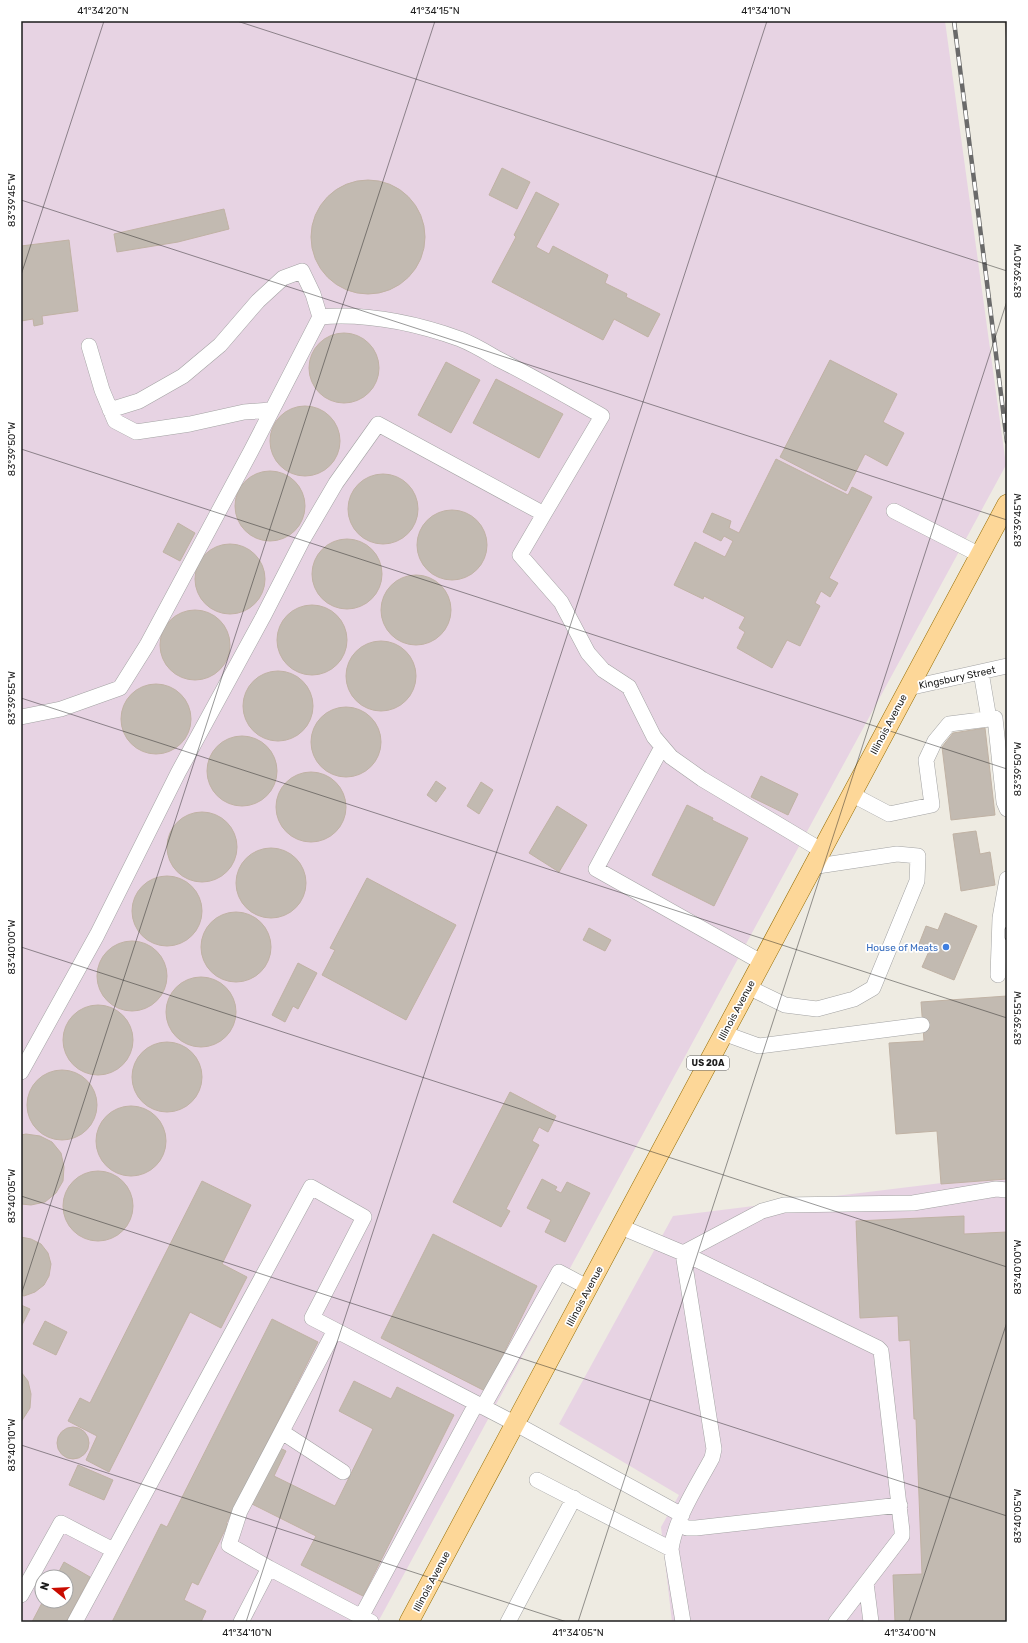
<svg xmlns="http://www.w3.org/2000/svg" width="1028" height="1643" font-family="Rubik,sans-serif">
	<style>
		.industrial { fill: #e7d3e3; fill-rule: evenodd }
		.building { fill: #c2bab1; stroke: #c0b2a4 }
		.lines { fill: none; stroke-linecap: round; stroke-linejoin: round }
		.minor-casing { stroke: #a3a3a3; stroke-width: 16 }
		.major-casing { stroke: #956c00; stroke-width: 20 }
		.minor { stroke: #fff; stroke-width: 15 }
		.major { stroke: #fdd798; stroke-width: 19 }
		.rail-casing { stroke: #6a6a6a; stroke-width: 4.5 }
		.rail { stroke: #fff; stroke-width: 3; stroke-dasharray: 9; stroke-linecap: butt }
		.ticks { fill: none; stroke: #1c1c1c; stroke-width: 1; stroke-opacity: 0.45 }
		.shop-dot { fill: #3f7fe0; stroke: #fff; stroke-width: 1.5 }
		.labels { text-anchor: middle; stroke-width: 3.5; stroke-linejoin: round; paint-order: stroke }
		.shield { fill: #fff; stroke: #606060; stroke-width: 1 }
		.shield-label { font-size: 9px; font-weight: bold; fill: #1c1c1c }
		.street-label { font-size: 10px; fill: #1c1c1c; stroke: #fff }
		.shop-label { font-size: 10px; fill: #366cbe; stroke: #fff; text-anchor: end }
		.neatline { fill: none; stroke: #1c1c1c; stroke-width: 1.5 }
		.ticks-label { font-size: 10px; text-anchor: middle; fill: #1c1c1c }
	</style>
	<rect width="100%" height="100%" fill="#eeebe2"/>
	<path class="industrial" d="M21,21H945L1006,465L378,1622H21ZM42,1577H66V1601H42Z
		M1007,1175V1622H672L661,1527L679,1495L559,1424L673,1216Z"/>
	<path class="building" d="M1005,21H1007V44Z
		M502,168L530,182L517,209L489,195Z
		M311 237a57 57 0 1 1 114 0a57 57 0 1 1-114 0Z
		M536,192L559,204L536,247L549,254L553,246L608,275L605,283L627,294L626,297L660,314L648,337L614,319L603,340L492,282L516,237L514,235Z
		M224,209L229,229L178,242L117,252L114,234Z
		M69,240L78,311L42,316L43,324L34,326L33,319L21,321V246Z
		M309 368a35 35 0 1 1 70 0a35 35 0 1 1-70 0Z
		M830,360L897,394L883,422L904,433L887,466L865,454L846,491L780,457Z
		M446,362L480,380L451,433L418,415Z
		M496,379L563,414L539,458L473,423Z
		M270 441a35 35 0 1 1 70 0a35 35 0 1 1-70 0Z
		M776,459L848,495L852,487L872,497L829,578L838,583L830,597L821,591L815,603L820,606L800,646L787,640L772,668L737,648L745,632L739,628L745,617L704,596L703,599L674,585L695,542L725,557L733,541L724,536L721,541L703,532L712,513L731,521L729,528L739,533Z
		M235 506a35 35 0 1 1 70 0a35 35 0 1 1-70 0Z
		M348 509a35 35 0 1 1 70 0a35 35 0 1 1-70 0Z
		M417 545a35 35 0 1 1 70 0a35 35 0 1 1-70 0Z
		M178,523L195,533L180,561L163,552Z
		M312 574a35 35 0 1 1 70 0a35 35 0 1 1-70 0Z
		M195 579a35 35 0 1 1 70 0a35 35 0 1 1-70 0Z
		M381 610a35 35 0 1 1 70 0a35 35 0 1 1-70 0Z
		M277 640a35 35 0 1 1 70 0a35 35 0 1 1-70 0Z
		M160 645a35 35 0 1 1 70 0a35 35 0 1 1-70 0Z
		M346 676a35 35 0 1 1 70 0a35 35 0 1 1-70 0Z
		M243 706a35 35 0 1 1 70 0a35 35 0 1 1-70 0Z
		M121 719a35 35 0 1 1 70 0a35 35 0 1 1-70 0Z
		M311 742a35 35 0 1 1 70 0a35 35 0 1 1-70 0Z
		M985,728L995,815L951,820L942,747L953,733Z
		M207 771a35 35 0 1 1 70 0a35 35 0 1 1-70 0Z
		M276 807a35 35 0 1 1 70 0a35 35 0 1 1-70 0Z
		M761,776L798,794L788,815L751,797Z
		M436,781L446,788L436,802L427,795Z
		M481,782L493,790L479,814L467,806Z
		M687,805L713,818L712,820L748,838L714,906L652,875Z
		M557,806L587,825L559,872L529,853Z
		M167 847a35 35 0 1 1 70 0a35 35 0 1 1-70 0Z
		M976,831L980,854L990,852L995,885L961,891L953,834Z
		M236 883a35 35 0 1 1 70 0a35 35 0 1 1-70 0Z
		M132 911a35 35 0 1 1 70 0a35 35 0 1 1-70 0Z
		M367,878L456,925L406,1020L322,975L335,950L330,948Z
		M201 947a35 35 0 1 1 70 0a35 35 0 1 1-70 0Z
		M945,913L977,926L954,980L922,967L930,949L919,944L926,926L938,930Z
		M589,928L611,940L605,951L583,940Z
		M97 976a35 35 0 1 1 70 0a35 35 0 1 1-70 0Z
		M298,963L317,973L298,1009L293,1006L285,1022L272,1015Z
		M166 1012a35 35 0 1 1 70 0a35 35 0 1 1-70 0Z
		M1007,996V1179L941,1184L937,1131L896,1134L889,1043L924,1041L921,1002Z
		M63 1040a35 35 0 1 1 70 0a35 35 0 1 1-70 0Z
		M132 1077a35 35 0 1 1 70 0a35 35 0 1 1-70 0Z
		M27 1105a35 35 0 1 1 70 0a35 35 0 1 1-70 0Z
		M510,1092L556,1116L548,1132L539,1127L532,1141L539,1145L506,1209L510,1211L501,1227L453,1202Z
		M96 1141a35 35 0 1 1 70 0a35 35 0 1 1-70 0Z
		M26,1134L40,1136L52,1142L61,1153L64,1167L63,1181L56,1193L45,1202L31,1205L21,1204V1135Z
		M63 1206a35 35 0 1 1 70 0a35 35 0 1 1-70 0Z
		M542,1179L557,1187L555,1190L561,1193L567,1182L590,1193L565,1242L545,1232L551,1220L527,1208Z
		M202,1181L251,1205L222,1264L247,1277L221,1328L190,1312L109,1472L86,1460L97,1436L68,1421L80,1398L90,1403Z
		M964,1216V1234L1007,1232V1622H895L893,1575L922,1574L916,1419H914L910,1340L899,1341L898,1316L860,1318L856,1221Z
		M433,1234L537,1286L485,1391L381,1338Z
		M21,1237L31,1239L41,1244L48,1253L51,1264L49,1276L44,1285L35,1292L24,1296L21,1295Z
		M21,1305L30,1309L21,1327Z
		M272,1319L318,1342L226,1524H228L198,1585L192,1582L184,1600L206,1611L201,1622H112L161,1524L167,1527Z
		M45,1321L67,1332L56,1355L33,1344Z
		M21,1372L28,1381L31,1394L30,1408L21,1422Z
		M354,1381L391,1399L397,1387L454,1415L363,1596L301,1565L316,1536L250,1503L278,1447L286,1451L274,1476L335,1506L373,1429L339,1411Z
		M57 1443a16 16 0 1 1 32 0a16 16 0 1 1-32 0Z
		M78,1465L113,1480L104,1500L69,1485Z
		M64,1562L90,1577L66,1622H32L43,1601H66V1577H56Z"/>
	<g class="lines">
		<g class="minor-casing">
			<path id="minor" d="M89,346L102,390L115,421L136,432L190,424L244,412L271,410
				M110,410L139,401L183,376L220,345L258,301L283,278L302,271L313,294L320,317
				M894,511L980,555
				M544,514L520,555L561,602L588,653L603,670L629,687L654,737L671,757L702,779L821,850
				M908,688L1007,666
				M21,717L61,709L120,688L147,645L251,451L320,317C367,313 415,323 460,339C473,344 486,352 498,359C534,377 568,397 602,416L544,514L378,424L336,483L302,541L263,617L178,773L97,935L21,1072
				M989,719L995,718L1004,802L1007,809
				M662,747L596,869L761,962
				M851,794L889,814L932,805L926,760L935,741L949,724L989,719L981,672
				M998,975L1000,918L1007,879
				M748,987L785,1005L817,1009L854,999L873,988L917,881L918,856L897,854L811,867
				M723,1033L759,1046L922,1025
				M621,1227L683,1253L762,1211L784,1205L913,1203L996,1189L1007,1190
				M683,1253L878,1348L881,1351L902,1531V1536L836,1622
				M483,1407L559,1272L589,1288
				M282,1432L343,1472
				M537,1480L671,1549
				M679,1524L687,1528H696L900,1505
				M269,1568L229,1545L240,1511L335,1330
				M866,1583L871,1622
				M21,1595L61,1523L113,1550
				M361,1617L476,1404
				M75,1622L311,1187L364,1217L312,1318L516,1424L682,1515
				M241,1622L269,1568L371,1622
				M508,1622L574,1498
				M683,1622L671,1549C676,1517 697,1486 712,1458L714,1449L683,1253"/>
		</g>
		<g class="major-casing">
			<path id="major" d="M409,1622C610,1250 806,876 1007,504"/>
		</g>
		<use href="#minor" class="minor"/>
		<use href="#major" class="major"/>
		<g class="rail-casing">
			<path id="rail" d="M954,21L1007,442
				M1007,929V938"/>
		</g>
		<use href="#rail" class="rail"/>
	</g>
	<path class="ticks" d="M237,21L1007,271M1003,21L1007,22M21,200L1007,520M21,275L104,21M21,449L1007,769M21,698L1007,1018M21,947L1007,1267M21,1196L1007,1516M21,1295L435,21M21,1445L567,1622M246,1622L767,21M578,1622L1007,301M909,1622L1007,1322"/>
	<circle class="shop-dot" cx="946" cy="947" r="4"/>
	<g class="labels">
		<rect class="shield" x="687" y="1056" width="42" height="14" rx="3"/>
		<g class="shield-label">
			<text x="708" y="1066">US 20A</text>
		</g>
		<g class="street-label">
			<text transform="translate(957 677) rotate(-12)" y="4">Kingsbury Street</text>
			<text transform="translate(888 724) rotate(-62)" y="4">Illinois Avenue</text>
			<text transform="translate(736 1010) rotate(-62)" y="4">Illinois Avenue</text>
			<text transform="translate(584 1296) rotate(-62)" y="4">Illinois Avenue</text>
			<text transform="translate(431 1581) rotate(-62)" y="4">Illinois Avenue</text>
		</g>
		<g class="shop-label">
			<text x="938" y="951">House of Meats</text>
		</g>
	</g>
	<rect width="1028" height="1643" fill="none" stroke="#ffffff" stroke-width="44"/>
	<g transform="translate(54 1589) rotate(288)"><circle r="19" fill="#ffffff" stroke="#a4a4a4"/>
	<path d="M0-3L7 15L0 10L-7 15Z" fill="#c90b00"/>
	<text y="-6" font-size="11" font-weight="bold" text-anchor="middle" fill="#1c1c1c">N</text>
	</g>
	<rect x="22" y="22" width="984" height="1599" class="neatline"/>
	<g class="ticks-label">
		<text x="103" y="14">41°34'20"N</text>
		<text x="435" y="14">41°34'15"N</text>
		<text x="766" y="14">41°34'10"N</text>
		<text transform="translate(11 200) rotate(-90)" y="4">83°39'45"W</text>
		<text transform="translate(1017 271) rotate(-90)" y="4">83°39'40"W</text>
		<text transform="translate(11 449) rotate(-90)" y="4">83°39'50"W</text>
		<text transform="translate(1017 520) rotate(-90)" y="4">83°39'45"W</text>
		<text transform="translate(11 698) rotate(-90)" y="4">83°39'55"W</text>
		<text transform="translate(1017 769) rotate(-90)" y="4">83°39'50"W</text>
		<text transform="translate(11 947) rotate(-90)" y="4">83°40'00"W</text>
		<text transform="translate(1017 1018) rotate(-90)" y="4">83°39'55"W</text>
		<text transform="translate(11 1196) rotate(-90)" y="4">83°40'05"W</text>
		<text transform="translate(1017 1267) rotate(-90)" y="4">83°40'00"W</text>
		<text transform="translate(11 1445) rotate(-90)" y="4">83°40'10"W</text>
		<text transform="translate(1017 1516) rotate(-90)" y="4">83°40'05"W</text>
		<text x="247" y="1636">41°34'10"N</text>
		<text x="578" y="1636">41°34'05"N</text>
		<text x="910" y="1636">41°34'00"N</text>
	</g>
</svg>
